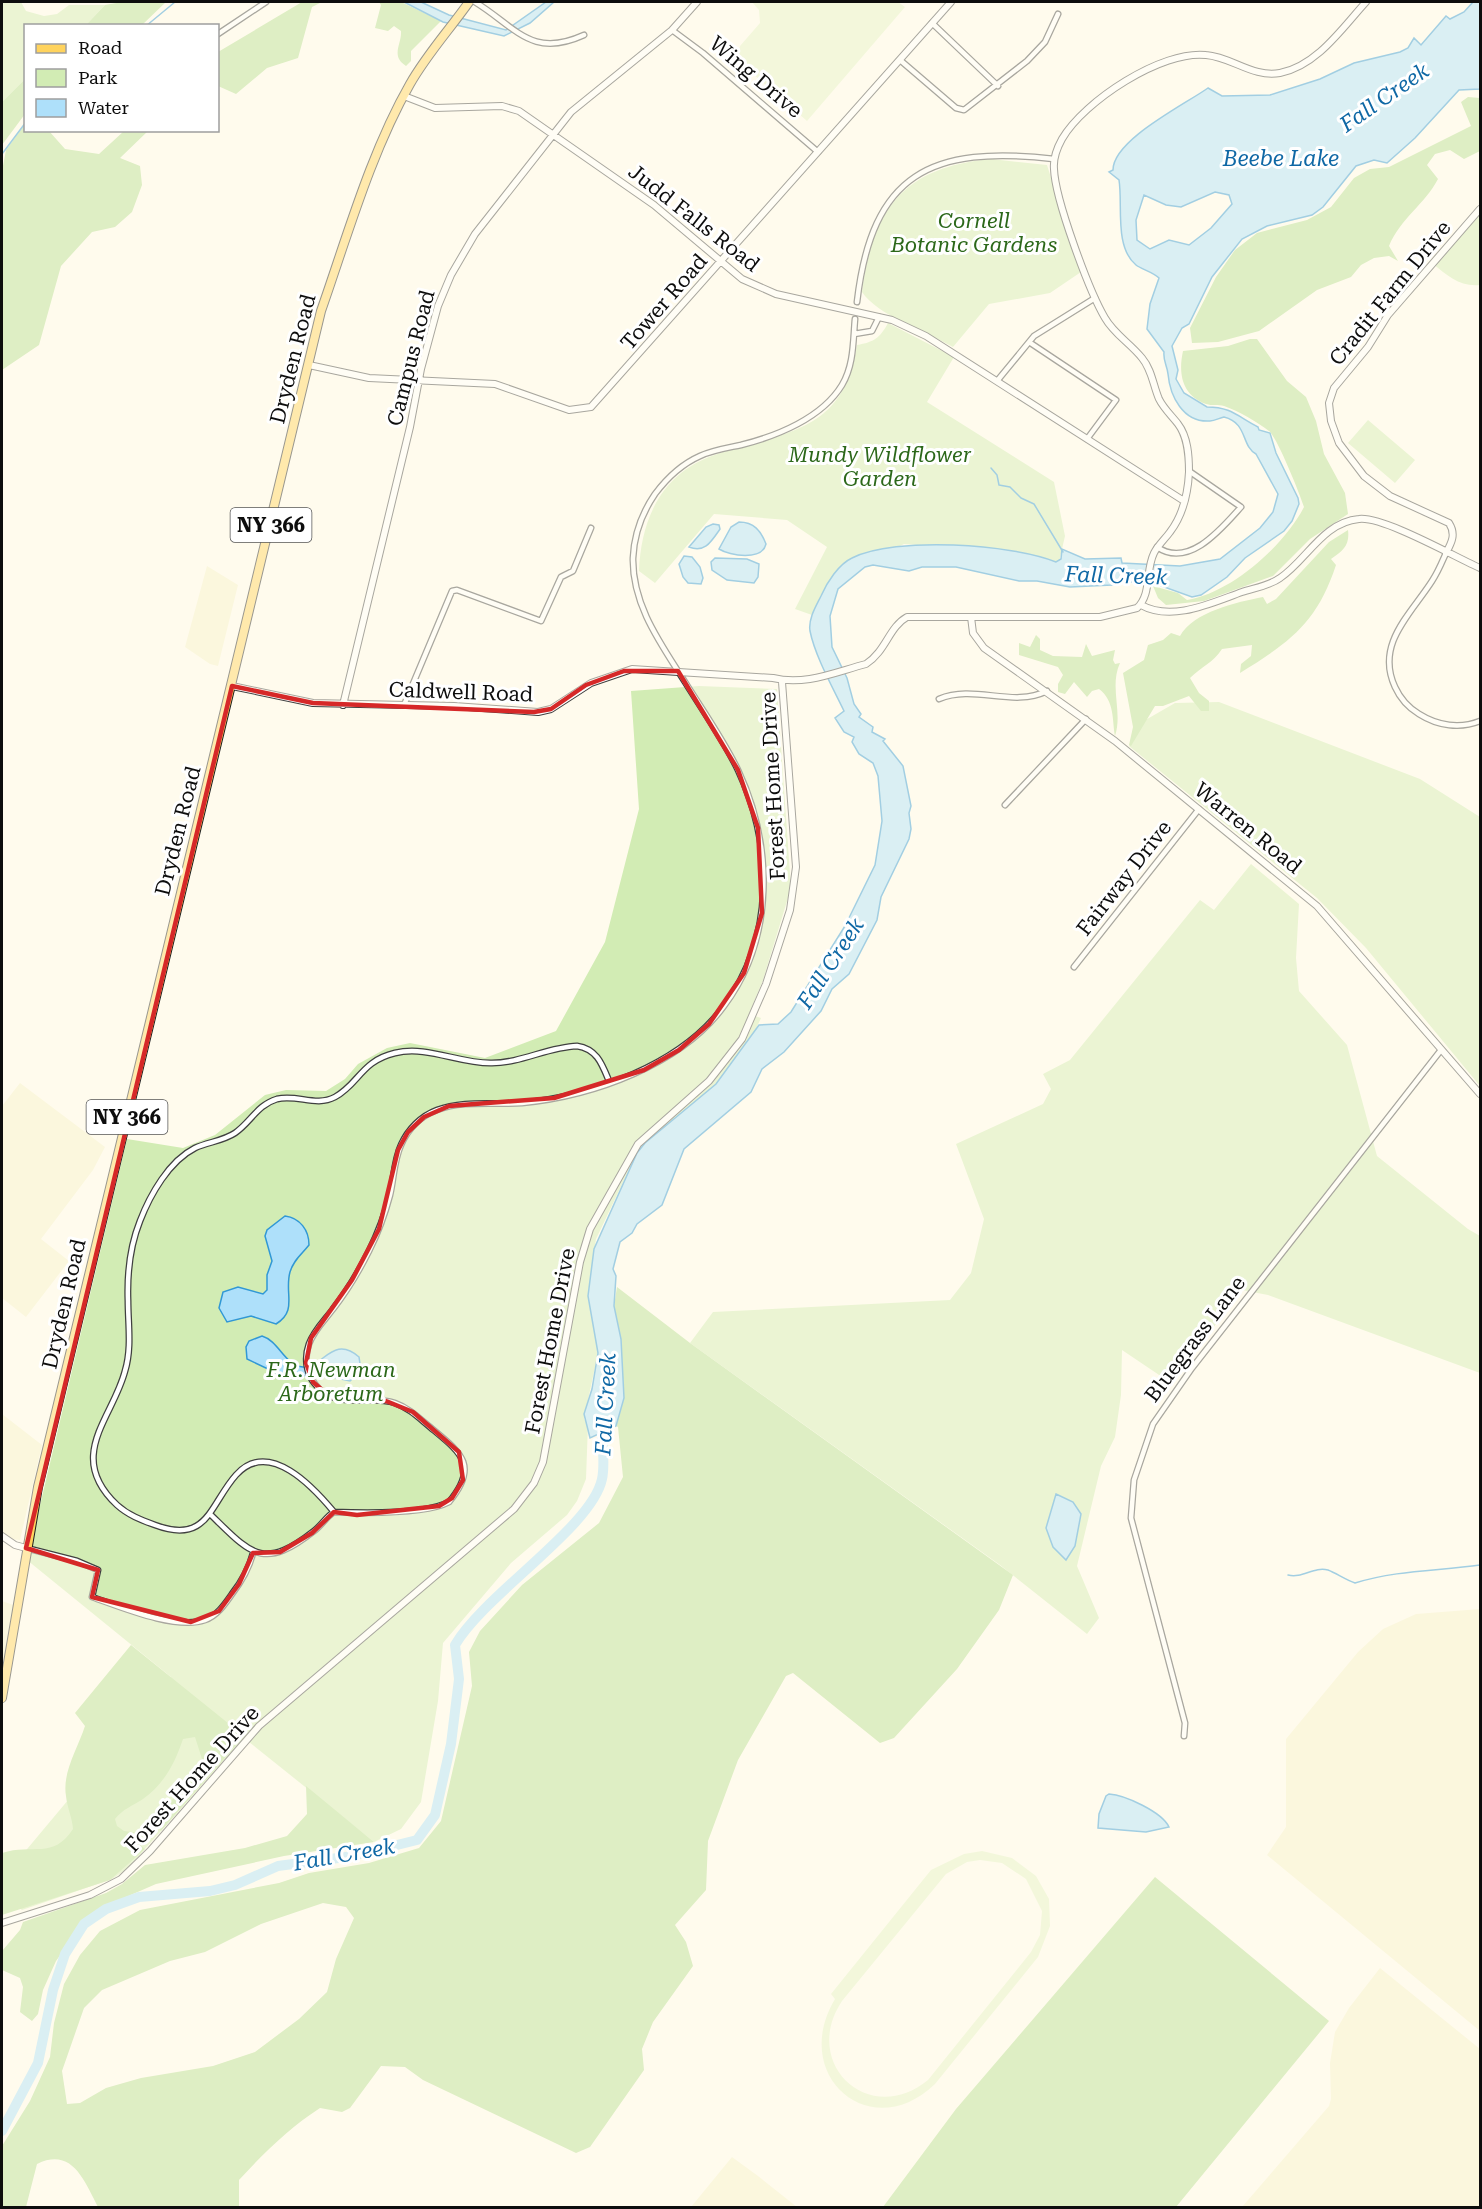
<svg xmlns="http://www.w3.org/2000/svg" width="1482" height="2209" font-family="'Roboto Serif',serif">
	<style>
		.farmland { fill: #f6f1cb }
		.green { fill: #d2ecb4 }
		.forest { fill: #b6dd92; fill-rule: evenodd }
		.pitch { fill: #e4f2c6; fill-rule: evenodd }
		.water { fill: #aee0fa; stroke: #3198d5; stroke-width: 1.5; fill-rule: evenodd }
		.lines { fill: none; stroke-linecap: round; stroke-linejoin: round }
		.stream { stroke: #3198d5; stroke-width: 1.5 }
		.river { stroke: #aee0fa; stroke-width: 10 }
		.minor-casing { stroke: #404040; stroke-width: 7 }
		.tertiary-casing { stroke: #404040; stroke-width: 8 }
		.primary-casing { stroke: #1e1e1e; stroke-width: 10 }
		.minor { stroke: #fff; stroke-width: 4.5 }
		.tertiary { stroke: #fff; stroke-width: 6 }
		.primary { stroke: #ffd35d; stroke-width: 8 }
		.marked { fill: none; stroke: #d62828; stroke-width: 4.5; stroke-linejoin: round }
		.labels { text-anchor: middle; stroke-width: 6; stroke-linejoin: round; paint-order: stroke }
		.shield { fill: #fff; stroke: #565656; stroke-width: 1.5 }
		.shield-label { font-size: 20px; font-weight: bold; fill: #0d0d0d }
		.street-label { font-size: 21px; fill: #0d0d0d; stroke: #fff }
		.park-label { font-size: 21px; font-style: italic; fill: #2c681a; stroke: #fff }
		.water-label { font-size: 22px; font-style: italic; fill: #0f68a5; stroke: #fff }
	</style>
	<rect width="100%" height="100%" fill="#fffbed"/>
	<path class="farmland" d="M207,566L238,585L218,666L210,664L185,647Z
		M20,1083L105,1147L93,1170L41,1239L69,1261L26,1317L2,1298V1106Z
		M2,1414L42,1445L20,1540L9,1539L2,1533Z
		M2,1601L16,1606L2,1698Z
		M1480,1609V2031L1267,1855L1286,1827V1739L1358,1652L1383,1629L1416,1614Z
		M1380,1968L1480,2049V2207H1242L1329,2106L1331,2099L1330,2063L1335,2032L1349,2008Z
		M732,2157L758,2176L797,2207H691Z"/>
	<path class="green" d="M2,2H21L26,11L44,16L57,14L69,5H105L86,25L26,26L25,79L2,102Z
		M991,159L1047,165L1081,272L1050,293L989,304L953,347C927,332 877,315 862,292C873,208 904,167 991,159Z
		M1480,209V285C1460,287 1448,276 1433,264Z
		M888,323L954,357L927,402L1054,482L1065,536L1059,562L1013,552L904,544L830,579L812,615L795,609L827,547L787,520L714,514L655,583L639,571C641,522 659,477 709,457C778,431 843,438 857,345C874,342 880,338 888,323Z
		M1368,420L1415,460L1395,483L1348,443Z
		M699,686L777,689L791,888L763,980L749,1014L761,1018L754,1033L716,1084L637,1153L596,1239L588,1295L598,1353L584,1419L588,1424L586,1479L577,1501L567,1515L511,1563L443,1643L438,1701L421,1802L401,1829L374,1842L244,1738L127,1869L112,1879L22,1910L2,1893V1879L171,1677L27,1560L127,1139L183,1148L215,1135L265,1095L286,1090L326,1091L345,1079L358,1064L387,1048L410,1043L485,1058L556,1031L605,942L639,809L631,691Z
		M1219,702L1420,779L1480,817V1086L1366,948L1317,898L1129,746L1142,722L1175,703Z
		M1251,864L1299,904L1296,958L1299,991L1347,1045L1377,1156L1468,1229L1480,1236V1373L1268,1295L1242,1290L1171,1383L1122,1350L1121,1395L1115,1437L1101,1466L1077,1566L1099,1618L1087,1634L1000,1565L690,1343L713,1312L950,1300L971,1273L984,1219L956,1144L1043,1104L1051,1089L1043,1074L1070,1060L1200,900L1214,910Z"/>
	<path class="forest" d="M122,2H166L142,25H86L105,5Z
		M302,2H322L312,7L298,58L267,68L236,94L218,86V52Z
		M379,2H401L441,21L411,51V61L406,66C390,56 402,44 401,31L394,26L388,31L375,28L381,5Z
		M25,79V114L2,145V102Z
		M1468,97L1480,98V151L1464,159L1450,150L1435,154L1427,165L1438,179C1425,204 1400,219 1389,246L1398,261L1389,256L1374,258L1361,265L1351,277L1317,290L1259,331L1218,342L1192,343L1190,328L1216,277L1235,250L1257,233L1307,220L1331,207L1354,178L1370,169L1389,167L1471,126L1461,102Z
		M25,124L26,130L49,131L65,149L99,154L124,131H148L120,158L140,166L142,185L132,212L115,227L92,232L61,266L39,345L2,370V171L6,150Z
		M1250,339H1257L1287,381L1306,397L1316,421L1324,454L1345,493L1348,514L1310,539L1273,576L1204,601L1166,605L1158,598L1153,586L1178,593L1187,600C1231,593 1284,546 1304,507C1300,494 1277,437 1269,431C1257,422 1239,411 1224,406C1218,404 1212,406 1206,404C1182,395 1178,374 1183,351L1228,346Z
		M1348,530C1350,545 1343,551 1331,559L1336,565C1317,623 1290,642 1240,673L1241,664L1251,656L1252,645L1222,649C1213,663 1202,666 1190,678L1199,693L1209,701V711H1201L1189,696L1163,706H1155L1131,746L1129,745L1133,727L1123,673L1144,660L1148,645L1163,640L1171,633L1180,636C1193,612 1237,602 1263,597L1267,604L1276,599L1329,542Z
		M1036,635L1040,639V650L1053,656L1082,657L1086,644L1092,656L1115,650L1113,660L1115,664L1120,663C1109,687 1123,712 1115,736C1112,720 1115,701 1099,689L1092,691L1087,697L1074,682L1065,694L1058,692V684L1063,675L1058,667L1019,655V643L1030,647Z
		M617,1287L690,1343L1013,1575L999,1610L957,1669L894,1738L880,1743L793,1673L786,1676L738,1760L708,1841L706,1890L675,1925L686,1942L693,1966L653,2022L642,2049L644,2070L590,2147L576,2153L423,2080L405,2067L381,2066L350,2108L342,2112L320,2108C289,2128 264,2153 239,2180V2207H98C84,2180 72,2147 37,2164L26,2207H2V2146L30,2101L50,2057L54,2023L64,1984L80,1955L100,1931L140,1910L279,1883L309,1873L369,1863L419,1848L441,1821L472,1686L469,1652L480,1631L522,1585L599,1523L623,1477L618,1427L616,1426L624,1398L614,1306ZM323,1903L346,1907L354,1918L336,1959L327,1992L299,2019L255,2052L213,2066L141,2078L106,2088L80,2103L67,2104L62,2071L84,2008L102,1990L170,1961L205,1952L261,1924Z
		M131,1645L244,1736L161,1831L154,1822L203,1762L195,1737L183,1739C175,1763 164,1784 143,1799C132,1806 123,1809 115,1819L117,1826L124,1831L139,1833L134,1840L145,1849L110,1880L2,1915V1853C33,1843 53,1860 73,1829C72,1817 67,1807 66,1796C62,1772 78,1748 85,1726L75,1713Z
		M306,1786L374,1842L284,1856L156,1884L117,1901L78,1931L56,1961L43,1990L38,2014L32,2021L20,2012L23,1987L20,1978L2,1970V1951L20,1930L23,1922L106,1893L122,1884L145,1865L245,1848L287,1836L307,1814Z
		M1155,1877L1329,2021L1176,2207H883L956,2109Z"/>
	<path class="pitch" d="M752,2H898L905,7L807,121L738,61L740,46L760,23L759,10Z
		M982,1851L1012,1858L1036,1876L1049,1899L1050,1926L1038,1957L935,2084C871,2146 789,2076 835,1999L831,1994L931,1870L964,1854ZM980,1860L1002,1863L1026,1879L1042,1911L1040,1935L1031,1952L928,2080C870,2128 800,2064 842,2001L946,1874L967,1862Z"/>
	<path class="water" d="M404,2H421L449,15L506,30L546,2H554L530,23L504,36L443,22Z
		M1473,2H1480V89L1459,90L1415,138L1387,163L1374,160L1356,166L1323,207L1312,215L1267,226L1242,239L1212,277L1189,324L1182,328L1172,346L1178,370L1176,379L1184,393L1207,407C1231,407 1237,416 1258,427L1259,430L1270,433L1276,453L1298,498L1299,504L1292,521L1284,531L1245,558L1227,577L1201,595L1192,597L1156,584L1121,581L1112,585L1070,587L1037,581H1019L956,567H922L909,571L873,565L865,567L838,589L830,616L832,647L847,678L854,704L861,714L859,717L873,727L872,732L885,739L883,741L903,766L911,806L909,813L911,829L909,839L881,897L877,920L849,974L832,989L821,1011L784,1052L762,1069L751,1092L684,1149L662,1205L637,1224L632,1233L620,1242L613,1269L616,1276L614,1306L621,1339L624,1398L616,1426L590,1438L584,1414L592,1389L598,1353L588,1296L594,1249L637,1153L645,1143L716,1084L759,1025L778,1024L791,1012L845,926L875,865L882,821L878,776L873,763L859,754L852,742L854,737L844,732L835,718L844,711C833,688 815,656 810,631C808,619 816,606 821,596C827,582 839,564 852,558C896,536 1011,544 1056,562L1061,559L1062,549L1085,559L1121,558L1122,563L1180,566L1220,559L1260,528L1273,512L1278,494L1256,454C1241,446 1248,423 1224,417C1219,418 1215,421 1210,421C1183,423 1170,396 1168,374C1167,365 1163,361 1164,352L1147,329L1150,304L1159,278C1153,272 1141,269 1136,265C1114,247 1123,204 1119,180L1109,172L1113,170C1113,140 1184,105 1208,88L1222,96L1270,95L1320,79L1354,63L1400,52L1408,48L1414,38L1421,45L1446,16L1450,19L1464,12ZM1215,192L1229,195L1232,204L1211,228L1189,245L1169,240L1150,249L1137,240L1136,220L1144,195L1166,205L1181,207Z
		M739,522C754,522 761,531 766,544C762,561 730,556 719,549L731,527Z
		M713,524L719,525L720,529C711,542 705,553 689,547L706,527Z
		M684,556L692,557L700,567L703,578L701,584L688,583L683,577L679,564Z
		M715,558L747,559L759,564L758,577L754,583L727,580L712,570L711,562Z
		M285,1216C300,1218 309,1230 309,1245C302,1254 294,1259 290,1272C284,1293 298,1311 276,1324L251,1316L227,1322L219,1308L223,1292L238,1287L263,1294L267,1290V1275L272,1261L265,1236L267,1230Z
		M262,1336C279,1341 285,1366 303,1367C323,1368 333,1334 359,1357L361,1371L350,1381L317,1374L287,1378L247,1359L246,1347L249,1341Z
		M1056,1494L1073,1502L1081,1514L1075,1546L1066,1560L1053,1547L1046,1528Z
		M1109,1794C1125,1795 1162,1812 1169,1827L1146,1832L1098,1828L1099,1814L1106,1796Z"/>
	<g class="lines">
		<path class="stream" d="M146,26L175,2
			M2,154L26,122
			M991,468L997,475L999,485L1010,487L1021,498L1034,504L1063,552
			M1288,1575C1302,1579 1314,1566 1328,1570C1336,1573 1346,1580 1355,1583C1397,1570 1438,1571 1480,1565"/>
		<path class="river" d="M2,2131L38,2063L53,1990L65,1954L84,1924L106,1909L139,1897L210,1891L235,1885L278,1866L353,1856L417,1840L435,1815L451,1744L459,1679L455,1645C485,1594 592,1527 602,1479C606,1461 601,1438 601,1419"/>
		<g class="minor-casing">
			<path id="minor" d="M475,2C516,27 531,59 584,35
				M932,23L998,86
				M672,30L703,53L818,152
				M218,34L266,2
				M900,60L956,108L964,110L1027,61L1045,42L1058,14
				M857,302C872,173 931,145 1054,159
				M854,334L872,331L879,317
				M1029,342L1116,400L1087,439
				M997,381L1034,336L1095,298
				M1157,547C1189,569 1222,528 1241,507L1189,471
				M1446,553C1442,562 1438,572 1432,581C1411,614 1375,644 1395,687C1400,698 1409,708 1419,714C1438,726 1460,729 1480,721
				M939,699C975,684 1012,708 1047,691
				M404,705L452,591L457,590L541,621L561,577L573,571L591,528
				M1005,805L1086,719
				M1074,967L1199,809
				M334,1512C314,1488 269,1438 236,1475C210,1504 208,1545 155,1525C141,1520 128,1515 117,1505C65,1456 113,1418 125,1371C132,1348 128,1324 128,1301C127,1273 130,1246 140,1221C150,1195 169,1161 195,1148C208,1142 223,1141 235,1133C251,1122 257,1105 277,1099C297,1094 316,1107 335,1097C359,1084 361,1061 395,1053C427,1045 460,1064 492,1063C521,1063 548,1047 577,1046C597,1049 602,1064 609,1081
				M211,1515C251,1554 263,1571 314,1531C322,1525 326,1517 334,1512C362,1513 425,1515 449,1502C480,1465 460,1452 430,1427C419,1418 409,1408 395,1403C368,1394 335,1411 315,1384C306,1373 304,1358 309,1344C314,1330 325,1320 333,1309C347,1291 359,1271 369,1251C378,1233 385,1214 390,1195C394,1178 394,1160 401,1145C408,1129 421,1116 437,1110C463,1100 494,1105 522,1103C593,1096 681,1065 724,1006C775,938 773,845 738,770C723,739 703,711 685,682C661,644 632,605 633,558C634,535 642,513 655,494C667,478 682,464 700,456C713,450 727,448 741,445C777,436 822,418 842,385C854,365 853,341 855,319
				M26,1548L77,1561L98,1570L92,1597C121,1607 175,1630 205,1620C217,1616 225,1604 232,1594C242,1581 249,1569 253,1553
				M1184,1736L1185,1723L1131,1518L1134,1480L1153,1424L1192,1368L1441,1050"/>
		</g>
		<g class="tertiary-casing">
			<path id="tertiary" d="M404,96L435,108L502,106L519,111L654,205L742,279L776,294L892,320L926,336L1184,501
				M309,365L369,378L495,384L569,410L591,407L951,2
				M1446,553C1452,542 1456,534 1449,523L1390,496L1364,476L1339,443L1331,421L1329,403L1334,388L1368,347L1388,315L1480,209
				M1141,605C1172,622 1211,603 1242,592C1254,588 1269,586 1280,578C1306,561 1323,522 1359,519C1383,516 1455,557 1480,568
				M971,617L973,633L984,648L1115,741L1317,906L1480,1094
				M232,686L313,703L454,706L538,712L551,709L591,683L632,669L773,678C805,686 835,672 866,664C886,651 889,627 907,617H1100L1137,608C1152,594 1145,571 1154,553C1158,545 1165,539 1170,532C1183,515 1188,493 1189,472C1189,456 1188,437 1178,424C1172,416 1164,409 1159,399C1153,385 1152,370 1142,358C1130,343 1114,334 1105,318C1089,291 1055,199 1054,169C1053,158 1057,148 1062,139C1084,101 1162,50 1206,55C1232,57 1253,78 1280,73C1317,66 1343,27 1366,2
				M343,705L410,427L421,369L438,306L451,275L475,234L571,112L672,30L697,2
				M2,1536L15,1545L26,1548
				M2,1923L90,1895L121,1879L150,1851L259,1726L514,1509L534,1483L543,1462L580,1262L590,1229L638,1144L709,1081L742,1039L766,984L790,910L796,867L782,682"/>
		</g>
		<g class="primary-casing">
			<path id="primary" d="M2,1698L38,1487L321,311C347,237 371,152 410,84C427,54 450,29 469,2"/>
		</g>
		<use href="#minor" class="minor"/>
		<use href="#tertiary" class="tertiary"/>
		<use href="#primary" class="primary"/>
	</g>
	<path d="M0 0H1482V2209H0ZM624,671H678L738,770L758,828L762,913L744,973L709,1024L679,1050L644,1070L554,1098L449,1106L424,1117L408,1132L398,1150L379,1229L352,1280L311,1338L306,1363L313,1382L330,1397L386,1401L413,1412L459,1452L463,1480L452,1498L439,1506L357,1515L334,1512L312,1533L280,1552L253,1553L239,1584L219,1611L191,1622L92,1597L98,1570L26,1548L232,686L313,703L534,712L551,709L586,685Z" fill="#fffbed" fill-opacity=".55" fill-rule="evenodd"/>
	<path class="marked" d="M624,671H678L738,770L758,828L762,913L744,973L709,1024L679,1050L644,1070L554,1098L449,1106L424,1117L408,1132L398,1150L379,1229L352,1280L311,1338L306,1363L313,1382L330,1397L386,1401L413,1412L459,1452L463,1480L452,1498L439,1506L357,1515L334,1512L312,1533L280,1552L253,1553L239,1584L219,1611L191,1622L92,1597L98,1570L26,1548L232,686L313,703L534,712L551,709L586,685Z"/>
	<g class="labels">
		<g class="shield">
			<rect x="230.5" y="508" width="81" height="34" rx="4.5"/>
			<rect x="86.5" y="1100" width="81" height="34" rx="4.5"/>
		</g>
		<g class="shield-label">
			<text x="271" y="532">NY 366</text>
			<text x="127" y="1124">NY 366</text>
		</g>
		<g class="street-label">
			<text transform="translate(756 77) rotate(40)" y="7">Wing Drive</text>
			<text transform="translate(694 218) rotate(38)" y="7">Judd Falls Road</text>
			<text transform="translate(1390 293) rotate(-51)" y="7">Cradit Farm Drive</text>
			<text transform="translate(664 302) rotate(-49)" y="7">Tower Road</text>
			<text transform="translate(411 358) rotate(-76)" y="7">Campus Road</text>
			<text transform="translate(293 359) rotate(-76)" y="7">Dryden Road</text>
			<text transform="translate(461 692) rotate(2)" y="7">Caldwell Road</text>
			<text transform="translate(773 786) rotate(-93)" y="7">Forest Home Drive</text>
			<text transform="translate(1248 828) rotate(39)" y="7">Warren Road</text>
			<text transform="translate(178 831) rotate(-76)" y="7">Dryden Road</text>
			<text transform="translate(1124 878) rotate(-52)" y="7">Fairway Drive</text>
			<text transform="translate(64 1304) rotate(-77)" y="7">Dryden Road</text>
			<text transform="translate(1195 1339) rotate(-53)" y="7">Bluegrass Lane</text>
			<text transform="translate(550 1341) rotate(-79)" y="7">Forest Home Drive</text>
			<text transform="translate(192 1779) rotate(-48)" y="7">Forest Home Drive</text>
		</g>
		<g class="park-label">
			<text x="974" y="228">Cornell<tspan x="974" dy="24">Botanic Gardens</tspan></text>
			<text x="880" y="462">Mundy Wildflower<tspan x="880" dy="24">Garden</tspan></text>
			<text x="331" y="1377">F.R. Newman<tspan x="331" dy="24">Arboretum</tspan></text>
		</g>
		<g class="water-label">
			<text transform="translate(1384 97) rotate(-35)" y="8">Fall Creek</text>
			<text x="1281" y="166">Beebe Lake</text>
			<text transform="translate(1116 575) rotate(2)" y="8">Fall Creek</text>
			<text transform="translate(830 963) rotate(-57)" y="8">Fall Creek</text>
			<text transform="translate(605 1404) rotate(-87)" y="8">Fall Creek</text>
			<text transform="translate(344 1854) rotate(-10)" y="8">Fall Creek</text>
		</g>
	</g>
	<rect width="1482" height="2209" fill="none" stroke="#0d0d0d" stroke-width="6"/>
	<rect x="24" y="24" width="195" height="108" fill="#ffffff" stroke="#9e9e9e" stroke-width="1.5"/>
	<rect x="36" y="44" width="30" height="9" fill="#ffd35d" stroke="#9e9e9e" stroke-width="1.5"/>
	<text x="78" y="54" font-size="18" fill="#0d0d0d">Road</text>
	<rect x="36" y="69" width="30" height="18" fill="#d2ecb4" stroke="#9e9e9e" stroke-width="1.5"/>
	<text x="78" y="84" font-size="18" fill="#0d0d0d">Park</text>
	<rect x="36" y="99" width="30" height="18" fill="#aee0fa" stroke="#9e9e9e" stroke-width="1.5"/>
	<text x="78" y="114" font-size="18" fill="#0d0d0d">Water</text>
</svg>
